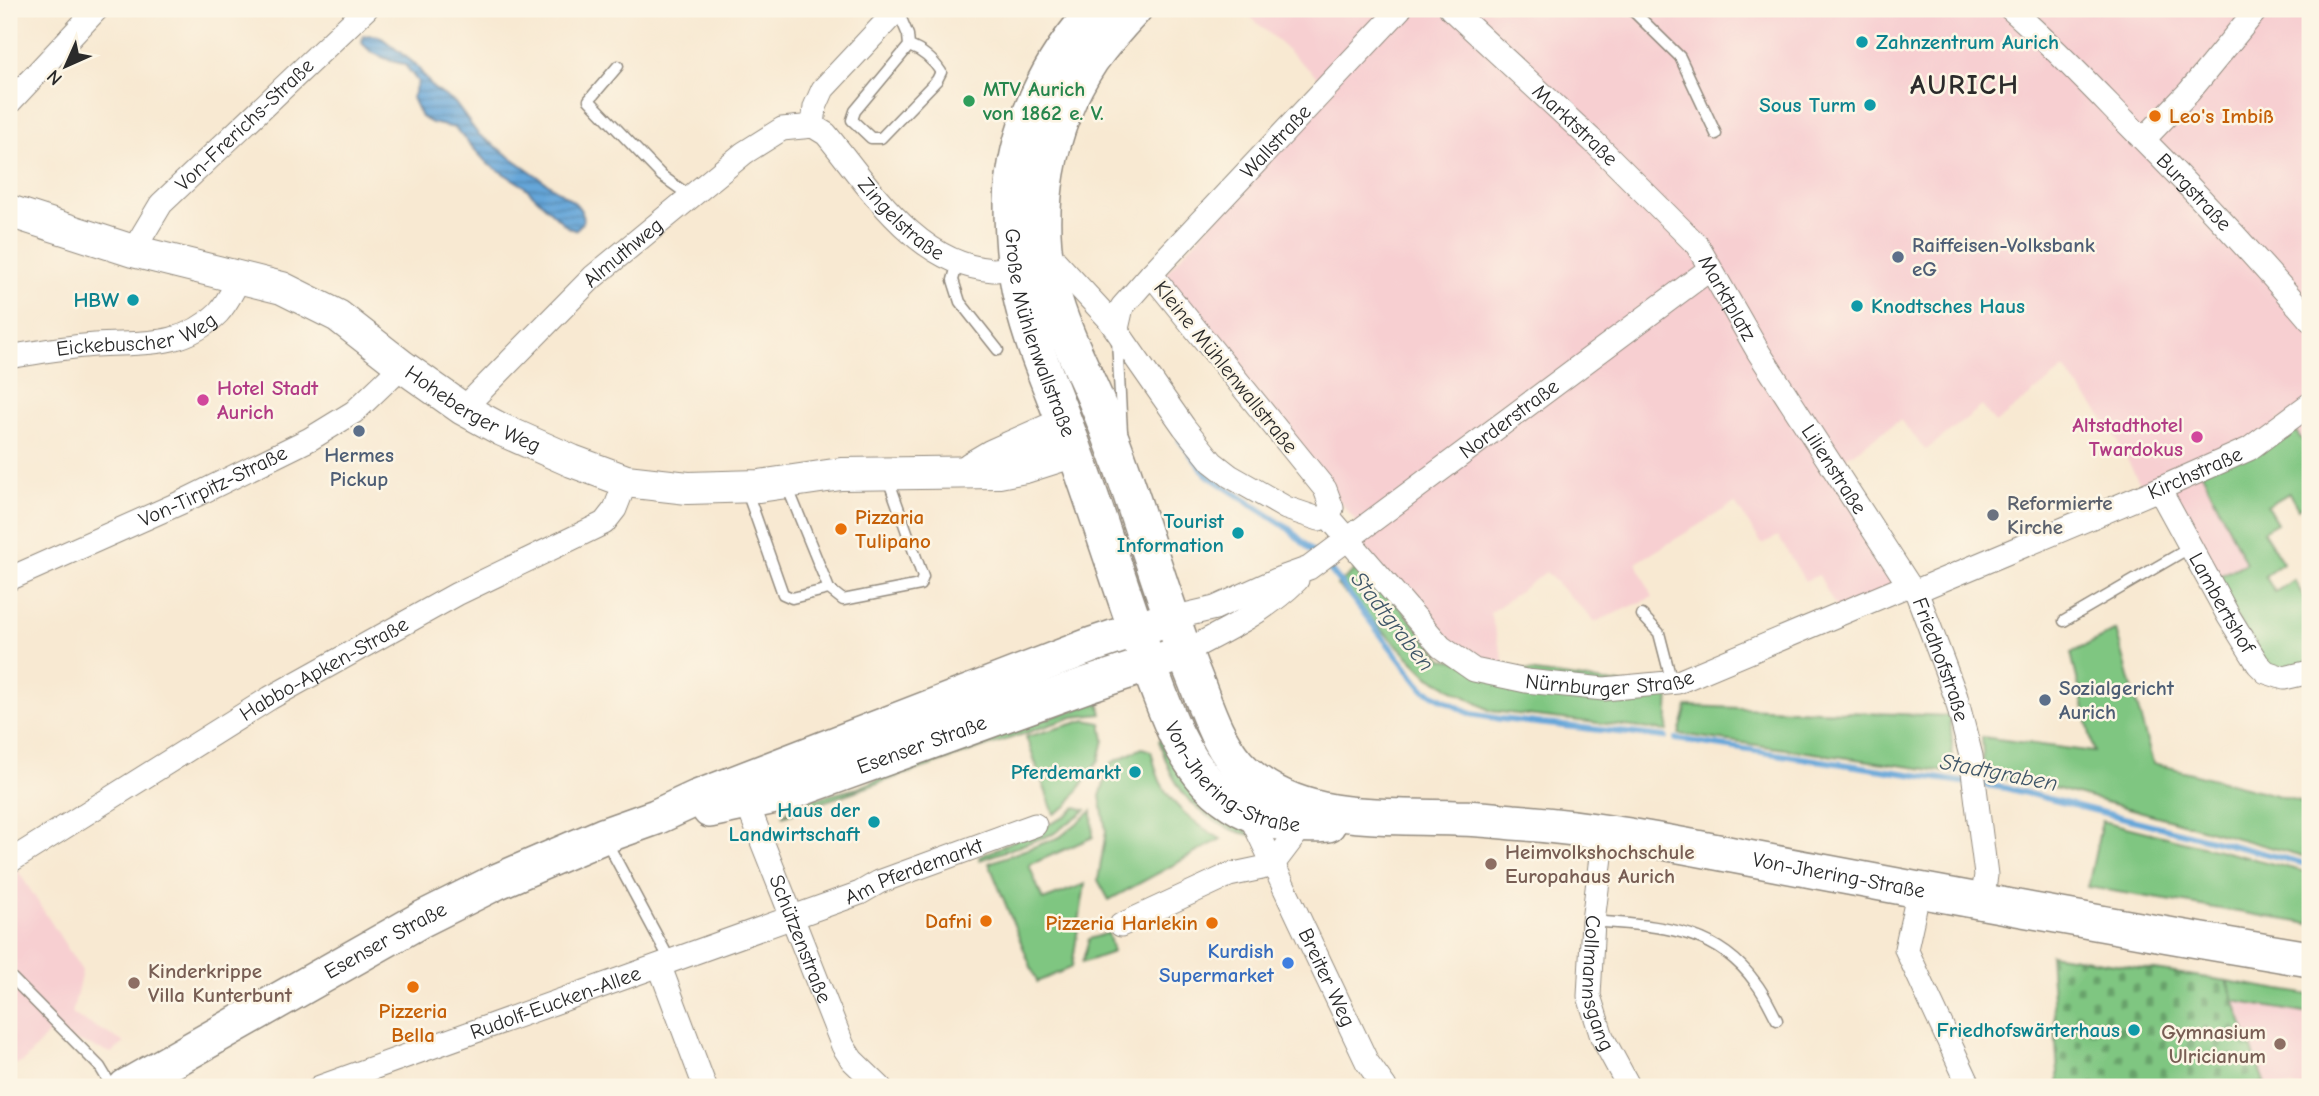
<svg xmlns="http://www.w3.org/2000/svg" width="2319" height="1096" font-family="'Comic Neue',sans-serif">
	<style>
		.built { fill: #f7cfd1 }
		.green { fill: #7fc681; stroke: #557856; stroke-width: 2 }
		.cemetery { fill: url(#cemetery-stones); stroke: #557856; stroke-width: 2 }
		.water { fill: url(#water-rules); stroke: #486882; stroke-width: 2 }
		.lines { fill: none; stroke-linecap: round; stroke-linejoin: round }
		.stream { stroke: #65a6d9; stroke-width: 6 }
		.lane-casing { stroke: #928a7e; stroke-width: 13 }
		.street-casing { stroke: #928a7e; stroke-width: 25 }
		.secondary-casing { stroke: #928a7e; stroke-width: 34 }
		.primary-casing { stroke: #928a7e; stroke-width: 38 }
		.lane { stroke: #fff; stroke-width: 10 }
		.street { stroke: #fff; stroke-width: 23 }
		.secondary { stroke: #fff; stroke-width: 32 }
		.primary { stroke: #fff; stroke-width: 35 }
		.culture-dot { fill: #0f9aa8; stroke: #fcf5e5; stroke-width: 2.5 }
		.leisure-dot { fill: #2e9e5b; stroke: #fcf5e5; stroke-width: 2.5 }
		.food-dot { fill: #e8710a; stroke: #fcf5e5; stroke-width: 2.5 }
		.service-dot { fill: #5c6f8a; stroke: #fcf5e5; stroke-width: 2.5 }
		.hotel-dot { fill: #d1479c; stroke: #fcf5e5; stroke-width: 2.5 }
		.worship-dot { fill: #6b7280; stroke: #fcf5e5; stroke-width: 2.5 }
		.education-dot { fill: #8d6e63; stroke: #fcf5e5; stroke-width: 2.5 }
		.shop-dot { fill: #3f7fe0; stroke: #fcf5e5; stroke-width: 2.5 }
		.labels { text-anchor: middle; stroke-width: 5; stroke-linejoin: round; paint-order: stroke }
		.culture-label { font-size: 21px; font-weight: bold; fill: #0d838f; stroke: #fcf5e5; text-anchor: end }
		.leisure-label { font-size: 21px; font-weight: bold; fill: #27864d; stroke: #fcf5e5; text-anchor: start }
		.food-label { font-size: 21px; font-weight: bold; fill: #c56008; stroke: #fcf5e5; text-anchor: start }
		.street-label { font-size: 21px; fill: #2b2b2b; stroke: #fcf5e5 }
		.service-label { font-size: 21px; font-weight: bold; fill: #4e5e75; stroke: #fcf5e5; text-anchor: start }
		.hotel-label { font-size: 21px; font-weight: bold; fill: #b23c85; stroke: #fcf5e5; text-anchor: start }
		.worship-label { font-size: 21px; font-weight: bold; fill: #5b616d; stroke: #fcf5e5; text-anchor: start }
		.education-label { font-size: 21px; font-weight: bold; fill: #785e54; stroke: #fcf5e5; text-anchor: start }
		.shop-label { font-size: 21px; font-weight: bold; fill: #366cbe; stroke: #fcf5e5; text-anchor: end }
		.water-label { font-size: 23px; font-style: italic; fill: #3f5668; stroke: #fcf5e5 }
		.district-label { font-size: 28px; font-weight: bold; letter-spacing: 2px; fill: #2b2b2b; stroke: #fcf5e5 }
	</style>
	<defs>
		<pattern id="cemetery-stones" width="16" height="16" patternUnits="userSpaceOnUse" patternTransform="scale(1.75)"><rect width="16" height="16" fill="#7fc681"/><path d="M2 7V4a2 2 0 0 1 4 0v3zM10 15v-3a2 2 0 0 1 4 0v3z" fill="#68a16a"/></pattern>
		<pattern id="water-rules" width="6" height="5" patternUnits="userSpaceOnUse" patternTransform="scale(1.75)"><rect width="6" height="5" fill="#65a6d9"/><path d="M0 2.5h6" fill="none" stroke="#5387b0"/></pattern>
	</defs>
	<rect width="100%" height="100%" fill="#fcf5e5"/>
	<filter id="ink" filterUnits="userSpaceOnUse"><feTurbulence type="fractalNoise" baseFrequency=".0143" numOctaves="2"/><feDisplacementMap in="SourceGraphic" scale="14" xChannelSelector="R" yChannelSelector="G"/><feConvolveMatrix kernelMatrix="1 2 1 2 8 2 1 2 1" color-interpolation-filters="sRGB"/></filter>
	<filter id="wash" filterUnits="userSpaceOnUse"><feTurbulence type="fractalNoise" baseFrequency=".00686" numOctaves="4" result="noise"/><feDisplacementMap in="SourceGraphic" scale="28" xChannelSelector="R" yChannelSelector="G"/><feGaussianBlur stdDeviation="1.57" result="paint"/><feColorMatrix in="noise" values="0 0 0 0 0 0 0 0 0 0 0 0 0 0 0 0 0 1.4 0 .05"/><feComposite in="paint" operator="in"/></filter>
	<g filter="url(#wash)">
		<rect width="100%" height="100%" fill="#f8e9d2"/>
		<path class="built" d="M1245,9H2310V462L2279,418L2255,568L2214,586L2158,483L2143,489L2108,424L2064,369L1995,423L1982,406L1926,450L1900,420L1841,461L1902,585L1837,611L1819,575L1805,581L1778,536L1762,544L1735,503L1636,563L1653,597L1595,622L1546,572L1490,613L1506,669L1472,662L1446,644L1361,544L1357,523L1162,277L1333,91L1244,11Z
			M9,862L15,866L82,971L72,1014L125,1043L111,1053L50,1032L23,1062L9,1066Z
			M2227,981L2310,995V1087H2266Z"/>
		<path class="green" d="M2292,426L2310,451V501L2298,509L2289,493L2267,506L2277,523L2263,531L2283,563L2265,576L2275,592L2294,580L2310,608V672L2275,677L2212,580L2246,563L2201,471Z
			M1363,563L1443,659L1669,691L1667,731L1491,711L1429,677L1337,585Z
			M2116,630L2153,763L2310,804V858L2029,781L1984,776L1982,737L2094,752L2071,653Z
			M1099,702L1102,714L1073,717L782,816L796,805L809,800L858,788L936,755Z
			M1687,706L1950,716L1954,773L1679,734Z
			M1086,720L1101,723L1104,740L1099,760L1067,806L1054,814L1026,737Z
			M1163,736L1251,835C1222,830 1190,808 1176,782C1168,770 1164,754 1159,741Z
			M1142,748L1151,751C1154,761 1156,773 1161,783C1173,807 1198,826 1221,839L1109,900L1098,880L1106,831L1100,796L1111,763Z
			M1076,807L1086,810L1053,834L980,860L979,857L1063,818Z
			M1092,811L1093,837L1029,865L1043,900L1085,884L1072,967L1037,982L989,863L1060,837Z
			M2102,821L2310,873V924L2088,887Z
			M1108,933L1113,952L1082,963L1089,939Z
			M2227,981L2310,995V1014L2234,1001Z"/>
		<path class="cemetery" d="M2050,954L2227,981L2266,1087H2059Z"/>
		<path class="water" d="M371,35L379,36L415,64L433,88L455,103L478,134L575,203C585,214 588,220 575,230L566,226L524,186L488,164L455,128L432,123L421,117L412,98L418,82L404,64L391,61L371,52L362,43L363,36Z"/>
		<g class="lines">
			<path class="stream" d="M1180,440L1207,475L1289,529L1316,555
				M1324,562L1423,689L1471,714L1501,719L1665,737
				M1676,739L1969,783
				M1979,784L2006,788L2310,865"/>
		</g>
	</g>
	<g filter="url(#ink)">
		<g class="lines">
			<g class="lane-casing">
				<path id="lane" d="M897,9L908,35L909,46L855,111L852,120L871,138H881L937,80L941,72C933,60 923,51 909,46
					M1631,9L1680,57L1716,134
					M618,66L589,100L662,176L690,196
					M958,262L953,280L960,302L998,350
					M1117,340L1122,432
					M787,486L829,589L843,600L920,585L923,577L887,476
					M746,489L783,594L792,598L829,589
					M1642,615L1659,633L1672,683
					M2064,621L2191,547
					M605,839L671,962
					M1593,921C1656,927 1714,925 1755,982C1764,993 1770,1007 1777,1020
					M12,978L100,1067L112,1087"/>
			</g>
			<g class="street-casing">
				<g id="street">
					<path id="s1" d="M1451,9L1594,142L1697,245L1759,353L1909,585L1916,591L1956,697L1971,756L1986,875L1982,903"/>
					<path id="s2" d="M2011,9C2051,44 2088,83 2125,121C2189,185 2251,251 2310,320"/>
					<path d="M9,103L97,9"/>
					<path d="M813,126L815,107L823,89L898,9"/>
					<path d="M2144,139L2189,92L2257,9"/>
					<path d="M1044,249L1108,318L1184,427L1212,462L1230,476L1286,508L1319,519L1327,515L1332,508L1325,489L1151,274L1122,307L1117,329"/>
					<path id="s3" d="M133,251L161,204L366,9"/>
					<path id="s4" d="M1151,274L1400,9"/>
					<path id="s5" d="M9,357C37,352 66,347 95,345C140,342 182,349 218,313C227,304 234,288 241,276"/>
					<path id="s6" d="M463,409L593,277L744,153L782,129L813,126L826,134C869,186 917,265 993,270C1000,270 1008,268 1014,267"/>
					<path id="s7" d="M2159,489L2229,617L2258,664L2266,672L2284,678L2310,672"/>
					<path id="s8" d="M1327,515L1441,647L1474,670L1526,681L1604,689L1678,682L1909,585"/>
					<path id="s9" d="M9,579L182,502L310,439L354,412L402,366"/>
					<path id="s10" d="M1916,591L2159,489L2249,449L2310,404"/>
					<path id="s11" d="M1172,618L1215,608L1281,578L1309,568L1710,269"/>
					<path d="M1184,652C1223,632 1266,611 1297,580"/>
					<path id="s12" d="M742,791L843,1046L852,1060L880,1087"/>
					<path id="s13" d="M1249,813L1367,1062L1385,1087"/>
					<path id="s14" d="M1604,833L1593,921L1589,996L1602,1037L1629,1087"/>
					<path id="s15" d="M12,860L270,698L457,594L604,523L615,509L626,481"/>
					<path d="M1919,890L1906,949L1970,1087"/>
					<path d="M1121,925L1229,875L1262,868L1274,863L1302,826"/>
					<path d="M660,967L705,1087"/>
					<path id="s16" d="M320,1087L860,893L879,882L1035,825"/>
				</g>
			</g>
			<g class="secondary-casing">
				<g id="secondary">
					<path id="s17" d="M9,211L133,251L282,288L338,316L402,366L463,409L502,430L572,461L626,481L688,488L759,486L841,474L999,472L1025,467L1075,451"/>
					<path d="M971,468L993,455L1065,423"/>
				</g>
			</g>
			<g class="primary-casing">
				<g id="primary">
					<path id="s18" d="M1097,9C1048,60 1014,131 1012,203C1012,237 1014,269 1022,302C1034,353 1058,402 1075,451C1101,523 1123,595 1149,666C1165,708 1178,750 1208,783C1241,818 1282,828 1328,824"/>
					<path id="s19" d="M1134,9C1119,25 1104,42 1091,60C1047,126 1031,215 1052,291C1062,329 1080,363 1095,398C1134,490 1157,587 1195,679C1206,707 1217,742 1238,765C1293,825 1383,815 1456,818C1475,818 1494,820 1513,822C1615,829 1717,853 1817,871C1982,902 2145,932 2310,959"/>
					<path id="s20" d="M710,810L785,794L1086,685L1171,657"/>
					<path id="s21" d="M126,1087L422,919L496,882L603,836L656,817L697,798L1092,645L1172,618"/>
				</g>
			</g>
			<use href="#lane" class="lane"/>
			<use href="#street" class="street"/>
			<use href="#secondary" class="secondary"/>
			<use href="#primary" class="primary"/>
		</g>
	</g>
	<g class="culture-dot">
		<circle cx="1862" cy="42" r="7"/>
		<circle cx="1870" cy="105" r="7"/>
		<circle cx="133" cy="300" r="7"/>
		<circle cx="1857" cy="306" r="7"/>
		<circle cx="1238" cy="533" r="7"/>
		<circle cx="1135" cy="772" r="7"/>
		<circle cx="874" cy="822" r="7"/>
		<circle cx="2134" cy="1030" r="7"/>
	</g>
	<circle class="leisure-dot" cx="969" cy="101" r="7"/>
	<g class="food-dot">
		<circle cx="2155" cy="116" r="7"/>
		<circle cx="841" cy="529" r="7"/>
		<circle cx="986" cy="921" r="7"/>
		<circle cx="1212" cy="923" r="7"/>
		<circle cx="413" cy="987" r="7"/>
	</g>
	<g class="service-dot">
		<circle cx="1898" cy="257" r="7"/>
		<circle cx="359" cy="431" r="7"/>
		<circle cx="2045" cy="700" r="7"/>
	</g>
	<g class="hotel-dot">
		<circle cx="203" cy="400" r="7"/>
		<circle cx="2197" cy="437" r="7"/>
	</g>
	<circle class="worship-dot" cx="1993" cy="515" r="7"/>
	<g class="education-dot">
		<circle cx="1491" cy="864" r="7"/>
		<circle cx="134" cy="983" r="7"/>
		<circle cx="2280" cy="1044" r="7"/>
	</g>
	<circle class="shop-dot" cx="1288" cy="963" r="7"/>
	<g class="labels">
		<g class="culture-label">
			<text x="1876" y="49" text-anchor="start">Zahnzentrum Aurich</text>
			<text x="1856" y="112">Sous Turm</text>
			<text x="119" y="307">HBW</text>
			<text x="1871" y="313" text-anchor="start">Knodtsches Haus</text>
			<text x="1224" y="528">Tourist<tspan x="1224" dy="24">Information</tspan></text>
			<text x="1121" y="779">Pferdemarkt</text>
			<text x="860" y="817">Haus der<tspan x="860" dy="24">Landwirtschaft</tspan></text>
			<text x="2120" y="1037">Friedhofswärterhaus</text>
		</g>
		<g class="leisure-label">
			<text x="983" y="96">MTV Aurich<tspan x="983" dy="24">von 1862 e. V.</tspan></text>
		</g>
		<g class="food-label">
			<text x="2169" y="123">Leo's Imbiß</text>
			<text x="855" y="524">Pizzaria<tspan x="855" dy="24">Tulipano</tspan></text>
			<text x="972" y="928" text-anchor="end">Dafni</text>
			<text x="1198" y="930" text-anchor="end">Pizzeria Harlekin</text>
			<text x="413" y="1018" text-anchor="middle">Pizzeria<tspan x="413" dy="24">Bella</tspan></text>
		</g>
		<g class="street-label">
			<text dy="7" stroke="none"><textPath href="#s3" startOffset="170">Von-Frerichs-Straße</textPath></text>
			<text dy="7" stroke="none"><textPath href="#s1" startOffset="170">Marktstraße</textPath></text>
			<text dy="7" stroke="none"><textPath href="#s4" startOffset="182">Wallstraße</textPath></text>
			<text dy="7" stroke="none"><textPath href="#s2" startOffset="259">Burgstraße</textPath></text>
			<text dy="7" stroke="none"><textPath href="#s6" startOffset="586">Zingelstraße</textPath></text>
			<text dy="7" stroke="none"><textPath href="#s6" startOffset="224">Almuthweg</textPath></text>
			<text dy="7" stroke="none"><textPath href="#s1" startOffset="402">Marktplatz</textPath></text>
			<text dy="7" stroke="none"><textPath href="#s5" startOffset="130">Eickebuscher Weg</textPath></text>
			<text dy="7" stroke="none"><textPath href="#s18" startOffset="350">Große Mühlenwallstraße</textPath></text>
			<text transform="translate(1226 367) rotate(51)" y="7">Kleine Mühlenwallstraße</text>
			<text dy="7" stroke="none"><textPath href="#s17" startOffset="511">Hoheberger Weg</textPath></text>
			<text dy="7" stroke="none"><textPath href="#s11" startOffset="396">Norderstraße</textPath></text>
			<text dy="7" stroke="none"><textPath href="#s1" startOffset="604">Lilienstraße</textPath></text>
			<text dy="7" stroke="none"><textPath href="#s10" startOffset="303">Kirchstraße</textPath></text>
			<text dy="7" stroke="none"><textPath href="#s9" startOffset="224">Von-Tirpitz-Straße</textPath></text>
			<text dy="7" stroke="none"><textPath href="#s7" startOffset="130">Lambertshof</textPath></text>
			<text dy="7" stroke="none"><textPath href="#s1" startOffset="824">Friedhofstraße</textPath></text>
			<text dy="7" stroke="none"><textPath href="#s15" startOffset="366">Habbo-Apken-Straße</textPath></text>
			<text dy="7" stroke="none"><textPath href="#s8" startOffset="352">Nürnburger Straße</textPath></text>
			<text dy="7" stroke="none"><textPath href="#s20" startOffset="222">Esenser Straße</textPath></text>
			<text dy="7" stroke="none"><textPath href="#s18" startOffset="850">Von-Jhering-Straße</textPath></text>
			<text dy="7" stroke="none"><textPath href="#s16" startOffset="632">Am Pferdemarkt</textPath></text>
			<text dy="7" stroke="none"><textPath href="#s19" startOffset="1437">Von-Jhering-Straße</textPath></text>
			<text dy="7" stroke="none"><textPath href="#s12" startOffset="159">Schützenstraße</textPath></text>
			<text dy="7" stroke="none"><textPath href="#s21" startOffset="298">Esenser Straße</textPath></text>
			<text dy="7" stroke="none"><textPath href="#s13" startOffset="182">Breiter Weg</textPath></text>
			<text dy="7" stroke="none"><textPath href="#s14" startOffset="152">Collmannsgang</textPath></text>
			<text dy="7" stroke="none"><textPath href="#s16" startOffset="250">Rudolf-Eucken-Allee</textPath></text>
		</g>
		<g class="service-label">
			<text x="1912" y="252">Raiffeisen-Volksbank<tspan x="1912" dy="24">eG</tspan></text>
			<text x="359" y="462" text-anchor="middle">Hermes<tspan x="359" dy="24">Pickup</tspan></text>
			<text x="2059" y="695">Sozialgericht<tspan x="2059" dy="24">Aurich</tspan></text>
		</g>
		<g class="hotel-label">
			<text x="217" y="395">Hotel Stadt<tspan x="217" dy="24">Aurich</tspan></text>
			<text x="2183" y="432" text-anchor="end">Altstadthotel<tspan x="2183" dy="24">Twardokus</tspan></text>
		</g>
		<g class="worship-label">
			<text x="2007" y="510">Reformierte<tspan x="2007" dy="24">Kirche</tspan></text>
		</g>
		<g class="education-label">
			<text x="1505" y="859">Heimvolkshochschule<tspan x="1505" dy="24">Europahaus Aurich</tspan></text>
			<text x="148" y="978">Kinderkrippe<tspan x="148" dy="24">Villa Kunterbunt</tspan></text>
			<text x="2266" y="1039" text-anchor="end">Gymnasium<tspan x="2266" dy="24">Ulricianum</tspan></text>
		</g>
		<g class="shop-label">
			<text x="1274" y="958">Kurdish<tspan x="1274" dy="24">Supermarket</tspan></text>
		</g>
		<g class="water-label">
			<text transform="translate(1393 621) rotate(52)" y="8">Stadtgraben</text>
			<text transform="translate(1999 772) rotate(11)" y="8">Stadtgraben</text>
		</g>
		<g class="district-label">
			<text x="1965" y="94">AURICH</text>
		</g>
	</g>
	<rect width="2319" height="1096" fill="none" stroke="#fcf5e5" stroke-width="35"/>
	<g transform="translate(66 66) rotate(225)" stroke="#fcf5e5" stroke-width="5" paint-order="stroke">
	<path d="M0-5L12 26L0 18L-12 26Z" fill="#2b2b2b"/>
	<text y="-10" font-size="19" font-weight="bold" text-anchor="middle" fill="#2b2b2b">N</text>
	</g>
</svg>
